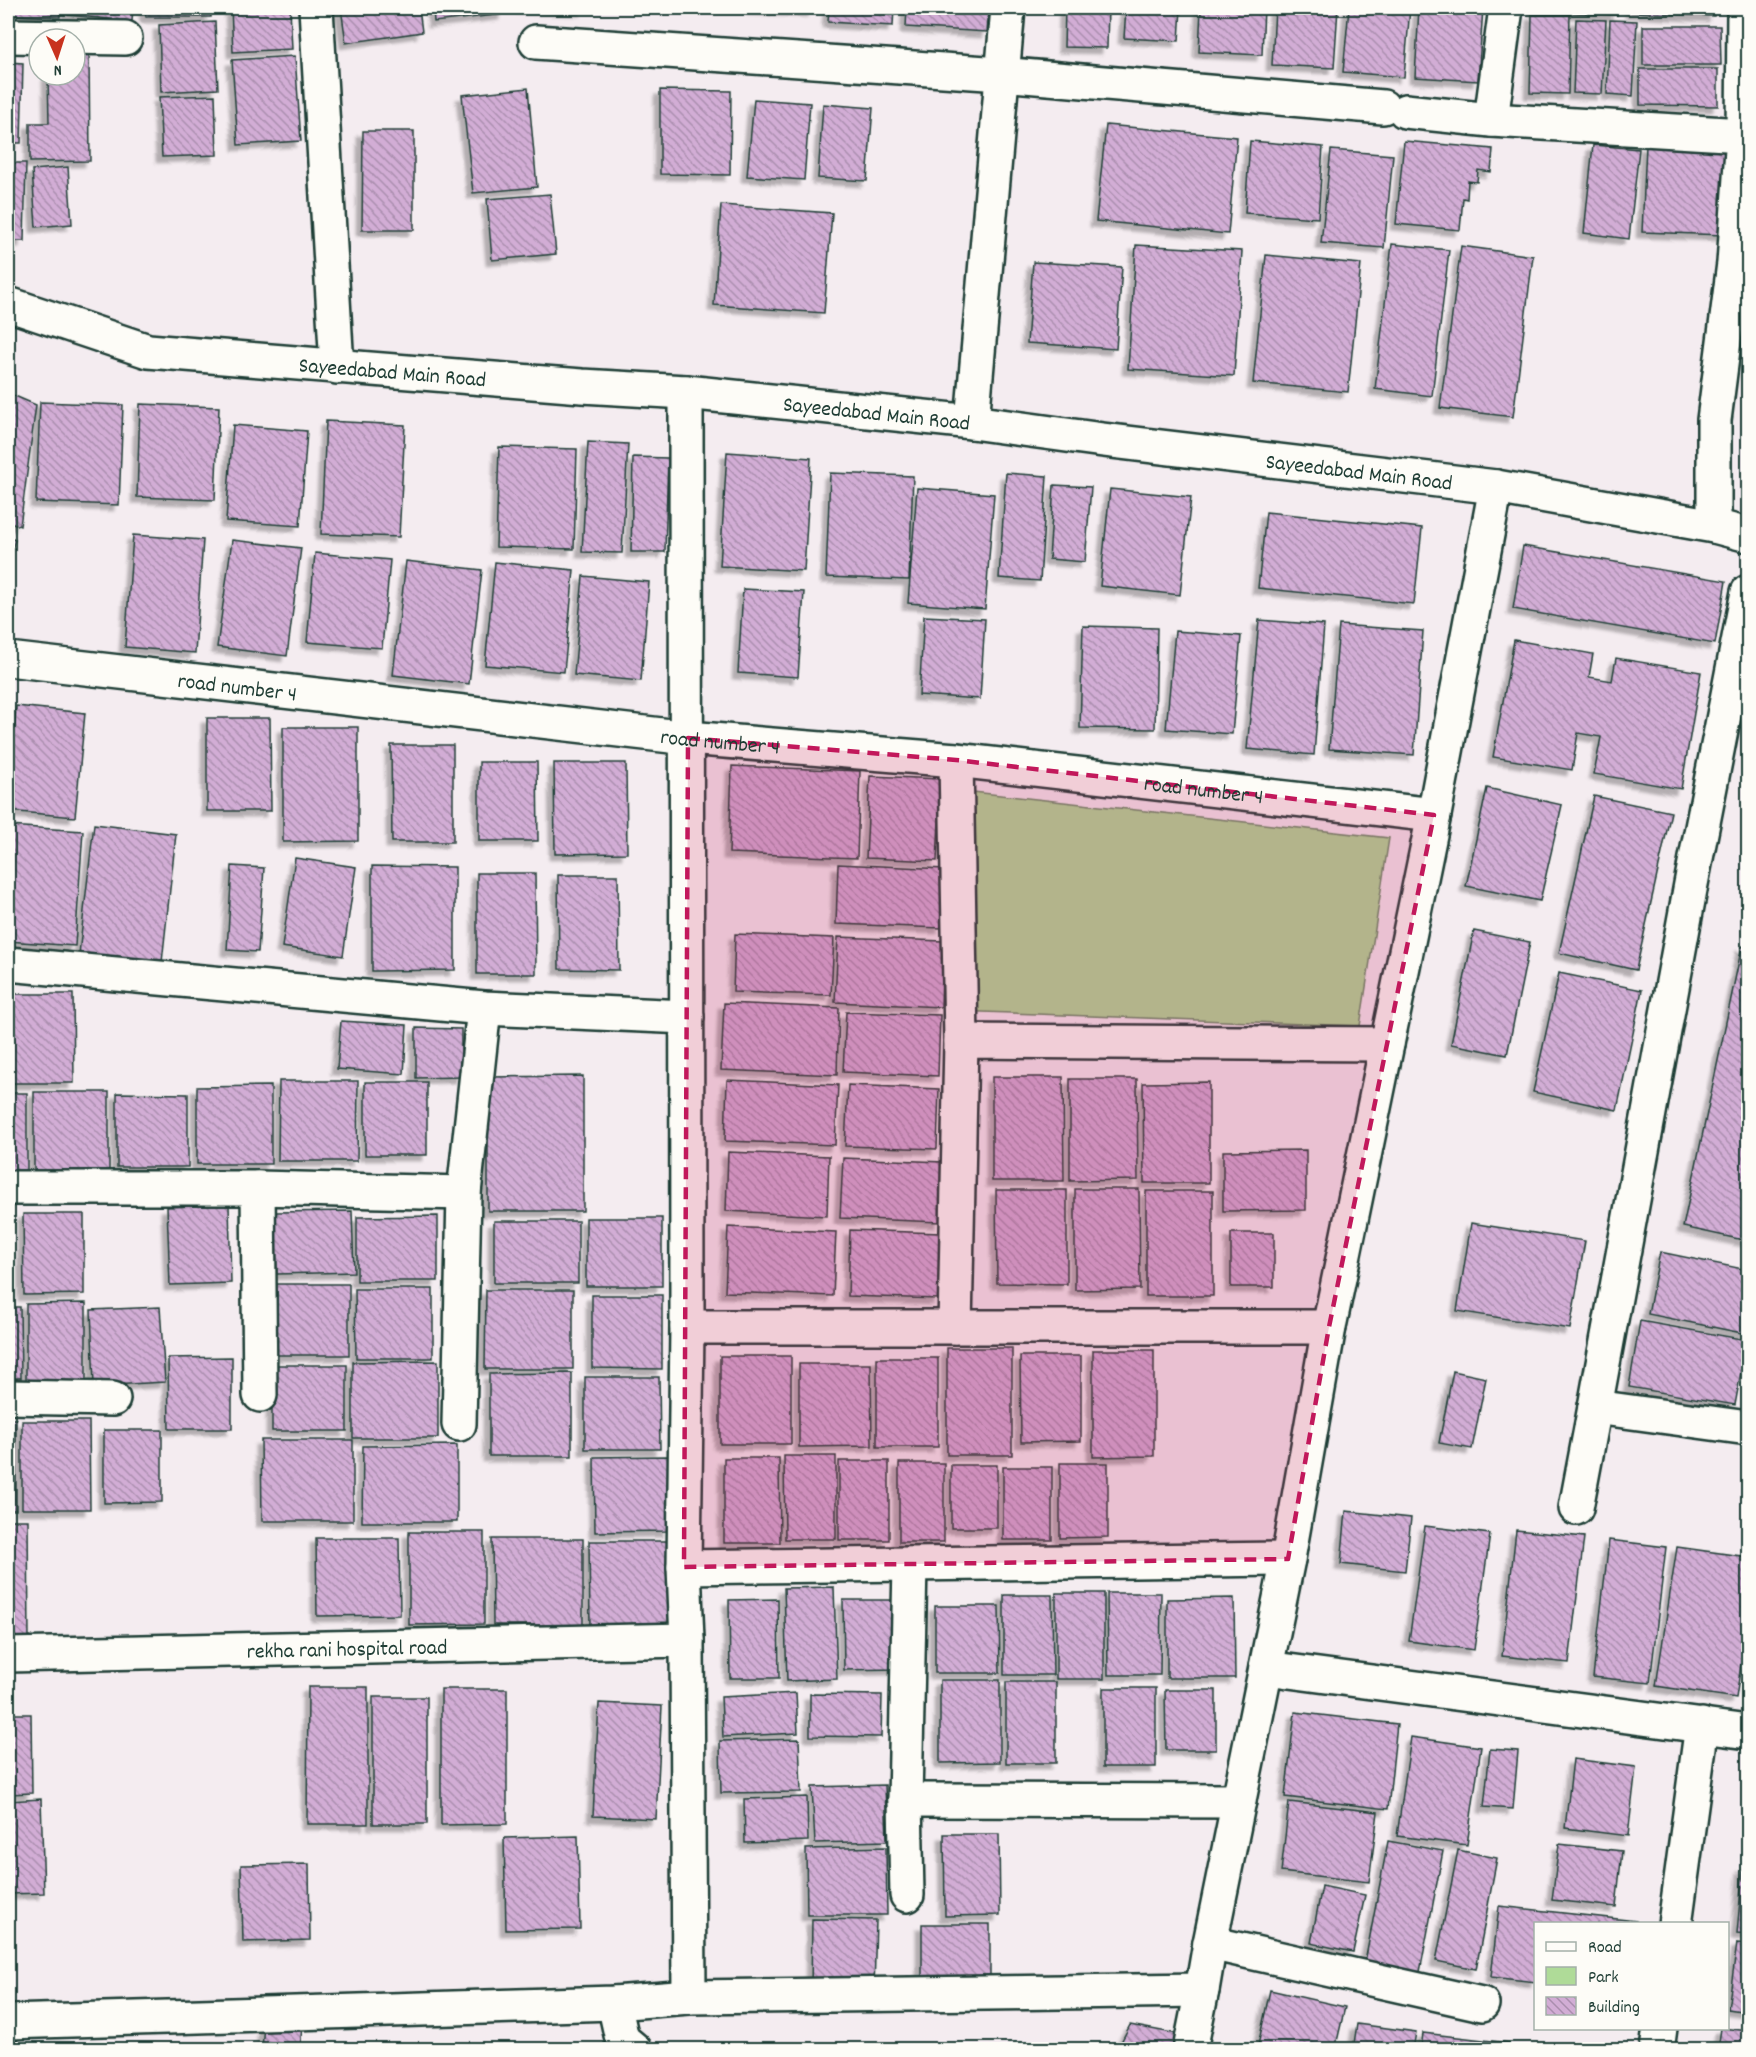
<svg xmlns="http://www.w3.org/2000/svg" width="1756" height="2057" font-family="Dekko,sans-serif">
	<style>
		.park { fill: #afdb98; stroke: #678c66; stroke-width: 1.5 }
		.building { fill: url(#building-back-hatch); stroke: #1f3d34; stroke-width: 1.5; filter: url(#shadow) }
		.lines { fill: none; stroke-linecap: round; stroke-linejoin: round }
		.street-casing { stroke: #1f3d34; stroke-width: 38 }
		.secondary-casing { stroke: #1f3d34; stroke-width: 38 }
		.street { stroke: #fdfcf7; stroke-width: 33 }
		.secondary { stroke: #fdfcf7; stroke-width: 33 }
		.marked { fill: #c2185b; fill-opacity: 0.2; stroke: #c2185b; stroke-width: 4.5; stroke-dasharray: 12 8; stroke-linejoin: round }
		.labels { text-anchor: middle; stroke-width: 5; stroke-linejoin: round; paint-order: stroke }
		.street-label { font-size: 22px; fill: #1f3d34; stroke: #fdfcf7 }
	</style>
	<defs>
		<pattern id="building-back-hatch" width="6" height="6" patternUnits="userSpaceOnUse" patternTransform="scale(1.5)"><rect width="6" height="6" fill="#d2add5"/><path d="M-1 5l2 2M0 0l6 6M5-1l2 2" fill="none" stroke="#aa8eae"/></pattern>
		<filter id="shadow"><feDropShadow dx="-5.5" dy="5.5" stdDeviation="1.5" flood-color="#0004"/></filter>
	</defs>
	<rect width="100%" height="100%" fill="#f4ecf0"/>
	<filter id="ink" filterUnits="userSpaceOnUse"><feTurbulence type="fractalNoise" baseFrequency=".0167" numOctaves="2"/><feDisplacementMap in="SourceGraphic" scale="12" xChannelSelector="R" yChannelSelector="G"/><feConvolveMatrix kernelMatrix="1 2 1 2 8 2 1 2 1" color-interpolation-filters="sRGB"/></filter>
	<g filter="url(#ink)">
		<path class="park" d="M964,791L1389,838L1360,1026L955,1011Z"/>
		<path class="building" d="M8,8H60V17L8,15Z
			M68,8H133L132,21L68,15Z
			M145,8H211V17H146Z
			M231,8H290L292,49L233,52Z
			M341,8H419L422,32L346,43Z
			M433,8H504V14L434,22Z
			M522,8H585V10Z
			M753,8H813L812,11L753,9Z
			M829,8H894L893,26L828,22Z
			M907,8H989L987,32L906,27Z
			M1065,8H1108L1107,48L1064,47Z
			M1126,8H1181L1179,41L1124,38Z
			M1201,8H1264L1262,55L1199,52Z
			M1275,8H1338L1334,68L1272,65Z
			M1349,8H1410L1404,77L1343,72Z
			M1419,8H1483L1478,81L1415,77Z
			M1535,8H1617V15L1535,11Z
			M1631,8H1715L1714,16L1631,12Z
			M1532,15H1570L1568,94L1530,93Z
			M1576,19L1606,20L1602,94L1573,93Z
			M1610,20L1637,21L1633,96L1607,94Z
			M215,22L218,89L161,92L159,25Z
			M1643,26H1720L1721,65H1643Z
			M75,53H89L90,161L30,162V123H49L48,75H75Z
			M295,56L301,141L238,145L232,60Z
			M8,62L23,63L21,143H8Z
			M1640,69H1718V106L1640,105Z
			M528,88L537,187L473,193L462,95Z
			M660,90L731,91L730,175L660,174Z
			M215,95L217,155L162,157L159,97Z
			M754,99L810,103L804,180L747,176Z
			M823,104L873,108L867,181L818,178Z
			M1106,125L1237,137L1228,234L1096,221Z
			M363,131H414V230H362Z
			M1250,141L1323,147L1318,218L1245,213Z
			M1404,141L1493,149L1491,172L1478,170L1477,182L1468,181L1467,199L1463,198L1460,230L1396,224Z
			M1593,145L1639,149L1629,239L1584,233Z
			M1646,145L1727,149L1724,235L1642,232Z
			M1331,150L1393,155L1384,248L1321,243Z
			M8,163H26L24,241H8Z
			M68,167L72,224L36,227L32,170Z
			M550,194L556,254L492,260L487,199Z
			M721,205L832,213L824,313L714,305Z
			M1392,244L1449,250L1432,396L1375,389Z
			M1136,245L1242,251L1234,376L1128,369Z
			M1461,246L1533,256L1513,417L1440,408Z
			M1266,255L1361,264L1348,392L1253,383Z
			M1033,262L1122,267L1116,349L1027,343Z
			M8,393L36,405L20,526L8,521Z
			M40,402L123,405L119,505L36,502Z
			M140,404L219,407L215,500L137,497Z
			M326,421L405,425L399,537L321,534Z
			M233,425L307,431L300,526L226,521Z
			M588,442L628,444L622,553L582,552Z
			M499,447L577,449L574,549L496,547Z
			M727,452L811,458L804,571L720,566Z
			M633,457L668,458L665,552H631Z
			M830,473L913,476L909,580L826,577Z
			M1006,473L1047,476L1040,581L999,578Z
			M1054,485L1091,487L1085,562L1049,559Z
			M917,488L994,494L985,609L908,603Z
			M1110,489L1191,497L1180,595L1100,586Z
			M1266,512L1422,528L1414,604L1258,588Z
			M133,535L203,540L195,653L125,647Z
			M8,537L15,540L8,565Z
			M232,540L301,548L287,656L217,647Z
			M1523,546L1726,581L1715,644L1513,609Z
			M315,553L390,560L382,648L307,642Z
			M406,561L482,570L469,684L393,675Z
			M495,562L574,570L564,672L485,665Z
			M583,576L649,582L641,681L574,675Z
			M743,589L804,592L798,677L738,673Z
			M924,616L985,619L980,699L919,695Z
			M1259,620L1324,625L1314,755L1247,749Z
			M1339,625L1423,631L1414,755L1329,749Z
			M1083,626L1157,628L1155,729L1080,728Z
			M1175,631L1241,636L1232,734L1166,729Z
			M1514,640L1593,654L1589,677L1612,681L1616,658L1701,672L1681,789L1594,774L1601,737L1578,733L1572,770L1493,757Z
			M16,706L85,713L75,817L8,811Z
			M207,718H270L271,811H207Z
			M283,727H358V841L283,842Z
			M391,745H453V842H392Z
			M479,762H537L538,841H479Z
			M554,763H626L627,853L555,854Z
			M732,766L860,771L857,858L729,853Z
			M870,776L941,779L937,861L866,858Z
			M1487,788L1562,805L1540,901L1466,886Z
			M1594,796L1671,812L1636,970L1559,953Z
			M94,824L176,834L162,962L79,954Z
			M8,826L83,831L75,946L8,941Z
			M295,858L356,867L343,956L282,947Z
			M838,864L945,869L942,928L836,924Z
			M232,866L264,868L258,952L227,950Z
			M372,866L455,867V970L372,971Z
			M477,873H535L536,974H477Z
			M558,875H618L619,970L559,969Z
			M1474,931L1530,942L1507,1055L1451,1044Z
			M735,934L834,938L831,995L733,992Z
			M838,937L943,941L941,1007L835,1002Z
			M1742,946L1748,948V1241L1683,1227Z
			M1559,973L1642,990L1617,1110L1533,1092Z
			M8,994H73L74,1083H8Z
			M724,1003L839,1008L837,1075L721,1070Z
			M846,1012L940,1015L938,1076L843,1072Z
			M341,1021L407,1025L404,1074L337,1069Z
			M416,1028L461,1029V1077L416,1078Z
			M583,1076V1211H488V1077Z
			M992,1077H1063L1064,1181H992Z
			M1070,1079H1137L1138,1180L1070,1181Z
			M727,1080L838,1085L835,1145L725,1141Z
			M279,1081H358L357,1161H278Z
			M365,1082H427V1155H365Z
			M1209,1082V1183H1144L1143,1083Z
			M848,1085L939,1089L937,1149L845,1146Z
			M271,1086V1164H197V1087Z
			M34,1092H109V1170H34Z
			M8,1093H27V1170H8Z
			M117,1093L188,1094V1167H117Z
			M1306,1150V1210L1223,1211V1151Z
			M728,1152L829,1156L827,1216L726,1211Z
			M843,1158L943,1162L940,1222L840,1218Z
			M1075,1189H1139L1140,1289L1075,1290Z
			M996,1190H1067V1284L997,1283Z
			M1146,1191H1213V1296H1146Z
			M229,1205L231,1283L170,1285L167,1207Z
			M8,1210H11V1298H8Z
			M352,1211L354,1272L277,1274L275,1212Z
			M23,1214H84V1294L24,1295Z
			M438,1216V1281H357V1217Z
			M586,1218H662V1286H586Z
			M494,1221H578V1283H494Z
			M1471,1223L1585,1241L1570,1329L1457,1311Z
			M728,1227L836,1232L833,1296L725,1292Z
			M850,1230L941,1233L938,1299L848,1296Z
			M1231,1233H1274V1287H1231Z
			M1660,1252L1748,1270L1747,1334L1648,1314Z
			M275,1284H349V1355H275Z
			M355,1289H433V1358H356Z
			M486,1290H573V1369H485Z
			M592,1295H662V1369L592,1368Z
			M86,1303V1390L26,1389V1304Z
			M8,1307H20L21,1378H8Z
			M160,1307L165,1382L94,1386L91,1310Z
			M1640,1321L1747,1340L1735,1405L1629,1387Z
			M947,1348H1012V1455H947Z
			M1093,1350H1154V1456L1093,1457Z
			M720,1356H791V1444H720Z
			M1020,1356H1081V1441L1021,1442Z
			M232,1357V1429H169L168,1358Z
			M877,1358H938V1447H877Z
			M438,1361V1438H353V1362Z
			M799,1364H871L872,1446L799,1447Z
			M272,1365H347V1431H272Z
			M1453,1371L1486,1378L1472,1449L1439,1443Z
			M572,1373V1456H489V1374Z
			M585,1377H659L660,1449H585Z
			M8,1419H16V1510H8Z
			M22,1421H89L90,1509H22Z
			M104,1430H162V1502L104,1503Z
			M261,1440H353V1521H262Z
			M457,1445V1522H362L363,1446Z
			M668,1456V1531L595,1532L594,1457Z
			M784,1456H836V1539H785Z
			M724,1458H779L780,1543H724Z
			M839,1461H889V1540H839Z
			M899,1463H944V1542H899Z
			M1060,1463H1108V1537L1060,1538Z
			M951,1465H997V1528H951Z
			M1003,1467H1052V1540H1003Z
			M1346,1511L1411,1518L1405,1571L1341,1564Z
			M8,1520H28L29,1640H8Z
			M1425,1526L1490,1534L1474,1650L1409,1641Z
			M1516,1530L1584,1537L1569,1663L1502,1656Z
			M409,1532H484V1624L409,1625Z
			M316,1538H399L400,1615L317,1616Z
			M492,1539H583V1625H493Z
			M1609,1540L1666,1547L1650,1683L1593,1677Z
			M589,1541H673V1628H590Z
			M1677,1547L1748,1557V1618L1736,1698L1656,1686Z
			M834,1587L837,1679L787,1681L784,1588Z
			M1056,1593H1104V1679H1056Z
			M1107,1593H1161L1160,1675H1108Z
			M1004,1595H1052L1053,1675H1004Z
			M1234,1598L1235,1678H1167V1599Z
			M778,1599L779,1678H730L729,1600Z
			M843,1600H894L896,1669L844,1670Z
			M935,1606H999L1000,1673H935Z
			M940,1680H1000V1762L940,1763Z
			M1006,1682H1056V1763H1006Z
			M308,1687H368V1824H307Z
			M1103,1688H1156V1767H1103Z
			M441,1689H507V1824L441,1825Z
			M1165,1690H1216V1750H1166Z
			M796,1693L798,1733L723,1737L721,1697Z
			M810,1694L882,1695L881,1737L810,1736Z
			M373,1697H427V1824H373Z
			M599,1703L662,1706L656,1819L593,1816Z
			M1295,1712L1397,1724L1388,1809L1285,1797Z
			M8,1714H31L32,1793L8,1794Z
			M1411,1737L1481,1747L1467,1845L1397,1836Z
			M799,1739L801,1792L721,1793L720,1741Z
			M1490,1749L1518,1751L1513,1809L1484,1807Z
			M1573,1759L1636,1767L1628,1836L1565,1828Z
			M885,1785L887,1841L815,1843L812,1787Z
			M807,1797L808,1841L745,1843L744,1799Z
			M41,1799L44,1893L8,1894V1801Z
			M1289,1802L1378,1812L1369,1882L1281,1872Z
			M944,1834H999L1000,1915L945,1916Z
			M578,1836L580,1929L506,1930L504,1838Z
			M1388,1841L1443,1851L1420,1972L1365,1962Z
			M1559,1844L1622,1851L1616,1907L1552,1900Z
			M886,1847L887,1915H807L806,1849Z
			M1458,1850L1497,1858L1476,1969L1436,1961Z
			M309,1864L310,1940L243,1942L241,1865Z
			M1743,1867L1748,1868V1934L1737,1933Z
			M1322,1886L1365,1895L1353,1952L1311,1943Z
			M1499,1906L1636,1921V1924H1536V1982L1491,1977Z
			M812,1919L876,1920L874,1990L811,1989Z
			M922,1924H990V1987H922Z
			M1737,1943L1748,1944V2012L1728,2009Z
			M1270,1990L1345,2007L1335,2050H1257Z
			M264,2023L302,2026L300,2050H262Z
			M1357,2024L1416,2032L1413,2050H1353Z
			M1130,2025L1178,2034L1173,2050H1117Z
			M1721,2028L1748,2031V2050H1718Z
			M1423,2033L1509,2043L1508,2050H1421Z"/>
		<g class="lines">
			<g class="street-casing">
				<g id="street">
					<path d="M316,8L337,367"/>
					<path d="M8,36L125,38"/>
					<path d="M536,42L1001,74L1383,107"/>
					<path d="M1405,111L1491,120L1743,135"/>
					<path d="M1491,120L1506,8"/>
					<path d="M686,392L687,1327L684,1567L687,1640L689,1997"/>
					<path d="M1714,526V420L1734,263L1743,135L1744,8"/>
					<path d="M1748,592L1691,884L1595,1407L1748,1428"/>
					<path id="s1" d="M8,659L688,738L956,760L1434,815"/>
					<path d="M956,760L961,1041"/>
					<path d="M8,964L484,1008L687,1017"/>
					<path d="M8,1188H258L464,1193"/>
					<path d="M258,1188L260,1395"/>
					<path d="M687,1327H1329"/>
					<path d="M955,1327L961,1041L1387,1044"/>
					<path d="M8,1397L113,1399"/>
					<path d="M459,1424L464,1193L484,1008"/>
					<path d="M1576,1508L1595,1407"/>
					<path d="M684,1567L1288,1559"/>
					<path id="s2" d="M8,1655L687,1640"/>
					<path d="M905,1800L1239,1801"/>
					<path d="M907,1895L905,1800L910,1564"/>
					<path d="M1675,1924L1702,1725"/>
					<path d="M1210,1943L1482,2004"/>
					<path d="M614,2003L622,2039L635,2050"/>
					<path d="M1190,2050L1202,1990"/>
					<path d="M1657,2050L1660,2028"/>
				</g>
			</g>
			<g class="secondary-casing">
				<g id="secondary">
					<path id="s3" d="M8,304L148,351L582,386L686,392L972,422L1103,440L1496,487L1714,526L1748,535"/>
					<path d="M972,422L1008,8"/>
					<path d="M1266,1668L1748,1732"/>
					<path d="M8,2022L614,2003L689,1997L1202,1990L1210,1943L1288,1559L1329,1327L1434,815L1496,487"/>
				</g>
			</g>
			<use href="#street" class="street"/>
			<use href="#secondary" class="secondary"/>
		</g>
	</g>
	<path class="marked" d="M688,738L956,760L1434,815L1329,1327L1288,1559L684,1567Z"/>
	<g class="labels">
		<g class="street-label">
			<text dy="8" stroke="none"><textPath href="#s3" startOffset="393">Sayeedabad Main Road</textPath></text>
			<text dy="8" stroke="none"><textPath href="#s3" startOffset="879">Sayeedabad Main Road</textPath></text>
			<text dy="8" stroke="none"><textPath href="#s3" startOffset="1365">Sayeedabad Main Road</textPath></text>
			<text dy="8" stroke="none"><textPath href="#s1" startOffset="231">road number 4</textPath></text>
			<text dy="8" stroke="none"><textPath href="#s1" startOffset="717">road number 4</textPath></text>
			<text dy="8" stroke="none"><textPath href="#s1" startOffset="1203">road number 4</textPath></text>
			<text dy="8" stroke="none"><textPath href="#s2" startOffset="339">rekha rani hospital road</textPath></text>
		</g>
	</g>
	<rect width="1756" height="2057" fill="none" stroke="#fdfcf7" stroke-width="30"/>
	<rect x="15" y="15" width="1726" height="2027" fill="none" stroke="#1f3d34" stroke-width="2" filter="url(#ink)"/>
	<rect x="1534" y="1922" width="195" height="108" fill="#fdfcf7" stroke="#a4b0a9" stroke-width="1.5"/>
	<rect x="1546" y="1942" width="30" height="9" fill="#fdfcf7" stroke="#a4b0a9" stroke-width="1.5"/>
	<text x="1588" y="1952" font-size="18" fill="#1f3d34">Road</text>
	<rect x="1546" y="1967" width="30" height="18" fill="#afdb98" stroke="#a4b0a9" stroke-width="1.5"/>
	<text x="1588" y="1982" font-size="18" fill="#1f3d34">Park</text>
	<rect x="1546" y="1997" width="30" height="18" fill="url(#building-back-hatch)" stroke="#a4b0a9" stroke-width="1.5"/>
	<text x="1588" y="2012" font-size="18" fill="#1f3d34">Building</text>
	<g transform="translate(57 57) rotate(177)"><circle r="28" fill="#fdfcf7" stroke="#a4b0a9" stroke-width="1.5"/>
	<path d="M0-4.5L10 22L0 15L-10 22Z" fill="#c8321e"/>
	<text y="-9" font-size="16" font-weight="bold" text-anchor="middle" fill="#1f3d34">N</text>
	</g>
</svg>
